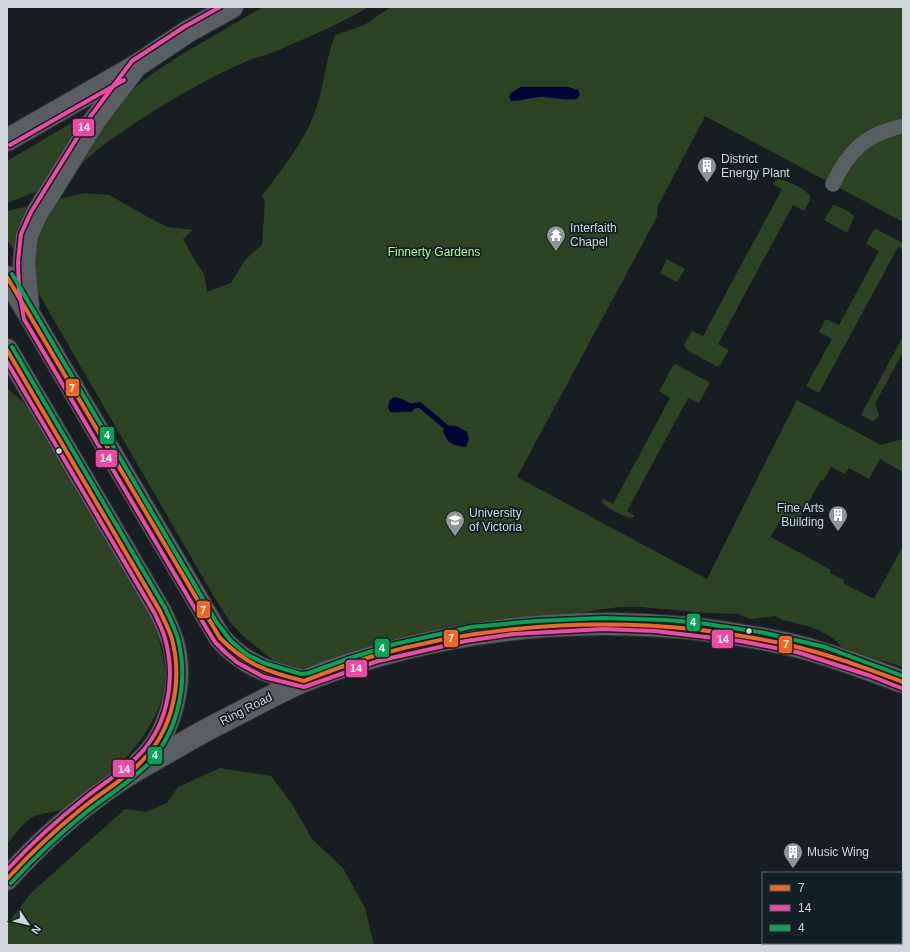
<svg xmlns="http://www.w3.org/2000/svg" width="910" height="952" font-family="Arial,sans-serif">
	<style>
		.green { fill: #2c4222 }
		.water { fill: #020337 }
		.lines { fill: none; stroke-linecap: round; stroke-linejoin: round }
		.stream { stroke: #020337; stroke-width: 5.5 }
		.street-casing { stroke: #35383c; stroke-width: 16 }
		.secondary-casing { stroke: #35383c; stroke-width: 24 }
		.street { stroke: #595e62; stroke-width: 15 }
		.secondary { stroke: #595e62; stroke-width: 22 }
		.bus-1-casing { stroke: #141e25; stroke-width: 7 }
		.bus-2-casing { stroke: #141e25; stroke-width: 7 }
		.bus-3-casing { stroke: #141e25; stroke-width: 7 }
		.bus-1 { stroke: #f26522; stroke-width: 4 }
		.bus-2 { stroke: #f346a5; stroke-width: 4 }
		.bus-3 { stroke: #00a651; stroke-width: 4 }
		.bus-dot { fill: #cfd5da; stroke: #141e25; stroke-width: 1.5 }
		.labels { text-anchor: middle; stroke-width: 3.5; stroke-linejoin: round; paint-order: stroke }
		.poi-label { font-size: 12px; fill: #cfd5da; stroke: #141e25; text-anchor: start }
		.park-label { font-size: 12px; fill: #b6f595; stroke: #141e25 }
		.street-label { font-size: 12px; fill: #cfd5da; stroke: #141e25 }
		.line-badge { stroke: #141e25; stroke-width: 1.5 }
		.badge-label { font-size: 11px; text-anchor: middle; font-weight: bold; fill: #fff }
	</style>
	<rect width="100%" height="100%" fill="#181d21"/>
	<path class="green" d="M263,7H369C341,23 311,36 281,49C272,53 262,56 252,59C211,76 172,99 135,123C113,138 92,151 76,171L121,99L133,89L152,74L184,53Z
		M391,7H903V222L705,116L658,206L657,217L517,477L707,579L797,400L881,445L903,439V472L880,459L869,479L849,468L845,474L831,467L823,481L821,480L796,525L782,517L771,537L831,570L830,573L844,580L843,583L874,599L903,546V667L844,649L833,638L814,628L783,620L775,616L750,619L738,614L709,613L640,607H619L564,615L311,668L291,667L280,664L270,658L243,636L230,622L217,602L7,239V211L85,193L109,195L148,217L168,227L192,230L183,239L195,261L204,274L207,292L231,283L245,260L262,245L265,202L262,196C281,170 302,145 314,115C324,89 325,61 335,35L364,25Z
		M87,114L45,188L7,203V161Z
		M779,179C791,182 801,187 810,195V200L804,211L793,205L718,344L729,350L721,364L719,366H716L687,350L684,345L692,331L703,336L782,189L773,184L775,181Z
		M833,205C840,206 850,211 854,217L847,233L824,220Z
		M876,229L903,243V249L898,247L819,393L806,386L832,339L819,332L826,319L839,325L879,251L866,244L873,231Z
		M667,259L685,269L677,282L660,273Z
		M903,336V352L875,404L879,415L876,419L872,421L861,415Z
		M675,364L707,381L709,382V385L699,403L688,398L627,511L635,516L632,518C622,517 610,509 602,503L603,499L613,504L670,398L659,391L673,366Z
		M7,388L25,404L150,615C158,634 164,653 165,674C165,718 131,757 99,783C88,791 78,800 67,807C57,813 45,812 35,816C26,819 14,836 7,844Z
		M220,768L271,776L292,804L312,839L343,868L365,908L374,945H7V924L31,893L125,809L146,812L167,803L178,787Z"/>
	<path class="water" d="M521,87H568L578,90L580,95L577,99C565,101 554,97 542,97C532,97 522,101 511,101L509,97L511,93Z
		M394,397L402,399L412,404L414,409L412,412C404,411 398,413 390,412L388,407L389,401Z
		M447,425L457,426L467,432L469,439L466,447C452,445 447,444 443,430Z"/>
	<g class="lines">
		<path class="stream" d="M413,406L420,405L446,427"/>
		<g class="street-casing">
			<path id="street" d="M833,184C849,150 866,134 903,126"/>
		</g>
		<g class="secondary-casing">
			<path id="secondary" d="M7,140L136,66L187,32L232,7
				M7,277L220,638C246,667 268,672 304,681
				M28,307L24,262L27,236L36,215L95,120L136,66
				M7,350L160,611C165,621 169,631 173,642C184,682 171,735 140,762
				M7,879C38,844 74,812 113,785C134,770 158,758 180,745C203,731 226,720 249,708C268,698 287,688 306,680C462,619 634,608 796,646C833,655 868,669 903,682"/>
		</g>
		<use href="#street" class="street"/>
		<use href="#secondary" class="secondary"/>
		<g class="bus-1-casing">
			<path id="bus-1" d="M7,277L220,638C247,665 268,672 304,681
				M7,350L160,611C164,620 169,629 172,639C183,681 173,730 142,761C124,780 100,793 80,810C54,831 30,854 7,879
				M304,681C328,672 352,662 377,655C482,626 592,618 701,630C730,634 760,638 789,645C828,654 865,668 903,682"/>
		</g>
		<g class="bus-2-casing">
			<path id="bus-2" d="M220,7L184,27L132,61L90,117L31,212L21,234L18,262L19,290L24,319L207,629L215,642L226,653L238,663L264,677L304,687L378,661L466,641L514,634L604,629L655,631L740,641L797,652L871,676L901,688
				M10,145L124,80
				M7,362L155,614C159,623 164,632 166,642C176,682 167,728 137,757C121,773 102,784 85,798C57,820 31,844 7,870"/>
		</g>
		<g class="bus-3-casing">
			<path id="bus-3" d="M12,274L217,623L231,641L246,654L264,663L301,674L309,673L347,659L395,644L471,627L536,621L602,618L667,620L700,623L765,633L825,647L903,676
				M11,883C34,858 58,835 84,814C104,798 127,784 146,766C178,734 189,683 178,639C175,628 170,619 165,608L12,347"/>
		</g>
		<use href="#bus-1" class="bus-1"/>
		<use href="#bus-2" class="bus-2"/>
		<use href="#bus-3" class="bus-3"/>
	</g>
	<defs>
		<g id="building-pin" transform="scale(1)"><path d="M0 17L-7.5 6A9.5 9.5 0 1 1 7.5 6Z" fill="#8f9599" stroke="#141e25"/><path d="M-4-6H4V6H1V3H-1V6H-4ZM-2.5-4.3h1.7v1.8h-1.7ZM.8-4.3h1.7v1.8H.8ZM-2.5-1h1.7V.8h-1.7ZM.8-1h1.7V.8H.8Z" fill="#fff"/></g>
		<g id="temple-pin" transform="scale(1)"><path d="M0 17L-7.5 6A9.5 9.5 0 1 1 7.5 6Z" fill="#8f9599" stroke="#141e25"/><path d="M0-6L5-2H3V0L6.5 2.5H4V6H1.5V3h-3V6H-4V2.5H-6.5L-3 0V-2H-5Z" fill="#fff"/></g>
		<g id="university-pin" transform="scale(1)"><path d="M0 17L-7.5 6A9.5 9.5 0 1 1 7.5 6Z" fill="#8f9599" stroke="#141e25"/><path d="M0-5L7-2L0 1L-7-2ZM-4 1L0 2.5L4 1V4Q0 6-4 4Z" fill="#fff"/></g>
	</defs>
	<g fill-rule="evenodd">
		<use href="#building-pin" x="707" y="166"/>
		<use href="#temple-pin" x="556" y="235"/>
		<use href="#building-pin" x="838" y="515"/>
		<use href="#university-pin" x="455" y="520"/>
		<use href="#building-pin" x="793" y="852"/>
	</g>
	<g class="bus-dot">
		<circle cx="59" cy="451" r="3.5"/>
		<circle cx="749" cy="631" r="3.5"/>
	</g>
	<g class="labels">
		<g class="poi-label">
			<text x="721" y="163">District<tspan x="721" dy="14">Energy Plant</tspan></text>
			<text x="570" y="232">Interfaith<tspan x="570" dy="14">Chapel</tspan></text>
			<text x="824" y="512" text-anchor="end">Fine Arts<tspan x="824" dy="14">Building</tspan></text>
			<text x="469" y="517">University<tspan x="469" dy="14">of Victoria</tspan></text>
			<text x="807" y="856">Music Wing</text>
		</g>
		<g class="park-label">
			<text x="434" y="256">Finnerty Gardens</text>
		</g>
		<g class="street-label">
			<text transform="translate(246 709) rotate(-27)" y="4">Ring Road</text>
		</g>
	</g>
	<g class="line-badge">
		<rect x="72" y="118" width="23" height="19" rx="4" fill="#f346a5"/>
		<rect x="65" y="378" width="15" height="19" rx="4" fill="#f26522"/>
		<rect x="99" y="426" width="16" height="19" rx="4" fill="#00a651"/>
		<rect x="95" y="449" width="23" height="19" rx="4" fill="#f346a5"/>
		<rect x="196" y="600" width="15" height="19" rx="4" fill="#f26522"/>
		<rect x="686" y="613" width="15" height="19" rx="4" fill="#00a651"/>
		<rect x="443" y="629" width="16" height="19" rx="4" fill="#f26522"/>
		<rect x="711" y="629" width="23" height="20" rx="4" fill="#f346a5"/>
		<rect x="778" y="635" width="15" height="19" rx="4" fill="#f26522"/>
		<rect x="374" y="638" width="16" height="20" rx="4" fill="#00a651"/>
		<rect x="345" y="659" width="23" height="19" rx="4" fill="#f346a5"/>
		<rect x="147" y="746" width="16" height="19" rx="4" fill="#00a651"/>
		<rect x="112" y="759" width="23" height="19" rx="4" fill="#f346a5"/>
	</g>
	<g class="badge-label">
		<text x="84" y="131">14</text>
		<text x="72" y="392">7</text>
		<text x="107" y="439">4</text>
		<text x="106" y="462">14</text>
		<text x="203" y="614">7</text>
		<text x="693" y="626">4</text>
		<text x="451" y="642">7</text>
		<text x="723" y="643">14</text>
		<text x="786" y="648">7</text>
		<text x="382" y="652">4</text>
		<text x="356" y="672">14</text>
		<text x="155" y="759">4</text>
		<text x="124" y="773">14</text>
	</g>
	<rect width="910" height="952" fill="none" stroke="#cfd5da" stroke-width="16"/>
	<rect x="762" y="872" width="140" height="72" fill="#141e25" stroke="#5f676d"/>
	<rect x="770" y="885" width="20" height="6" fill="#f26522" stroke="#5f676d"/>
	<text x="798" y="892" font-size="12" fill="#cfd5da">7</text>
	<rect x="770" y="905" width="20" height="6" fill="#f346a5" stroke="#5f676d"/>
	<text x="798" y="912" font-size="12" fill="#cfd5da">14</text>
	<rect x="770" y="925" width="20" height="6" fill="#00a651" stroke="#5f676d"/>
	<text x="798" y="932" font-size="12" fill="#cfd5da">4</text>
	<g transform="translate(28 924) rotate(125)" stroke="#141e25" stroke-width="3" paint-order="stroke">
	<path d="M0-3L7 15L0 10L-7 15Z" fill="#cfd5da"/>
	<text y="-6" font-size="11" font-weight="bold" text-anchor="middle" fill="#cfd5da">N</text>
	</g>
</svg>
